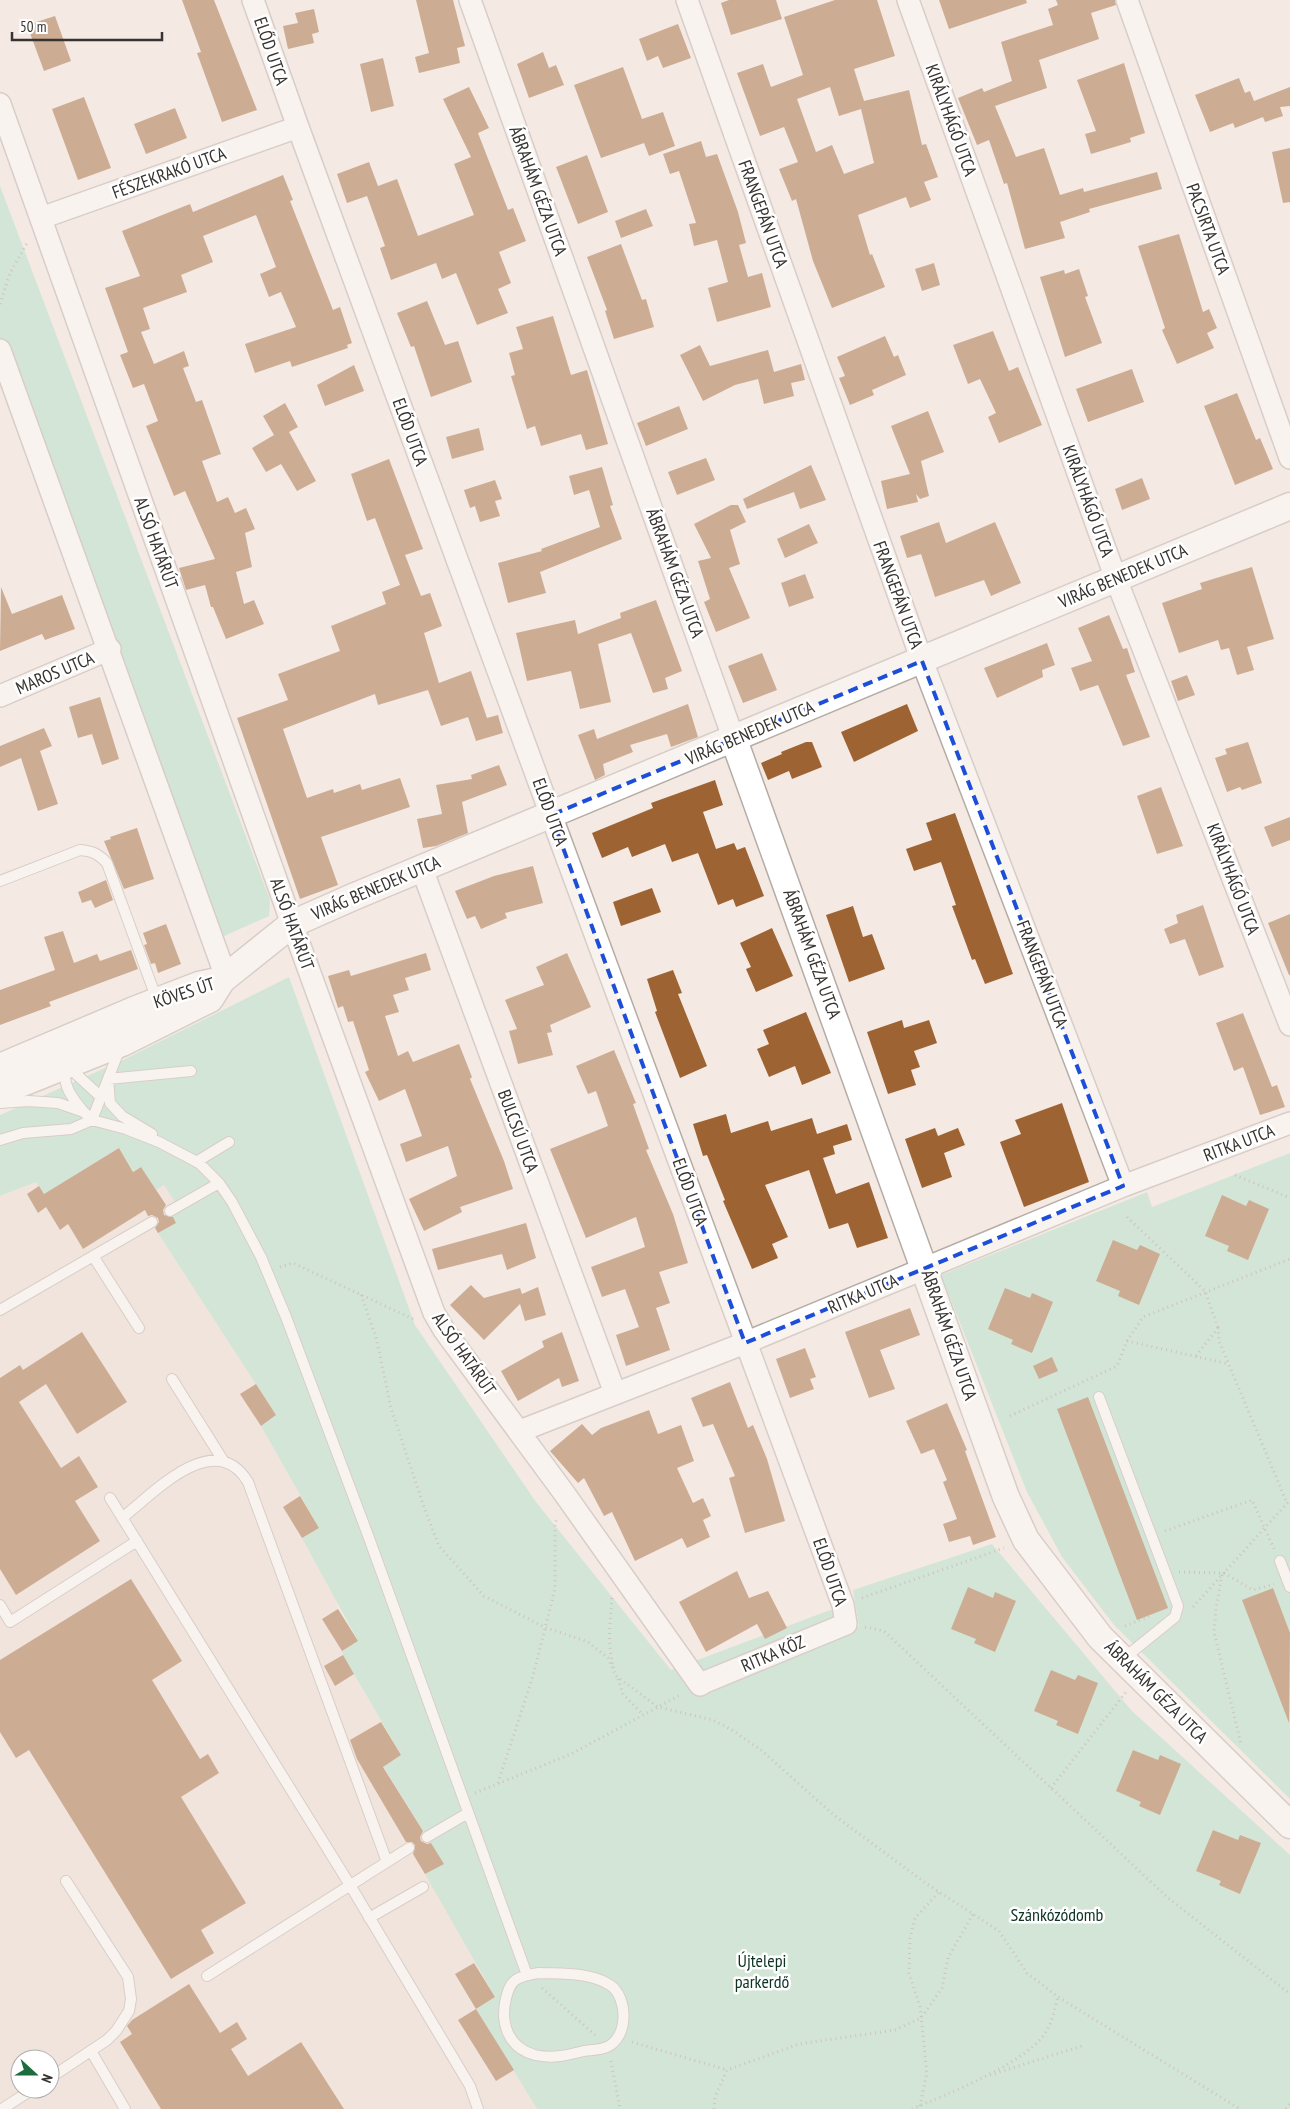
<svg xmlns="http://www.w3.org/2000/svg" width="1290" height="2109" font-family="'PT Sans Narrow',sans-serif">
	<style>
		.built { fill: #edded2; fill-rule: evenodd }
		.green { fill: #abe1c7 }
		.building { fill: #9e6333; fill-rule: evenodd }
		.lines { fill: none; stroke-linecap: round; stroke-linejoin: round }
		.service-casing { stroke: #b5aca6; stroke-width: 12 }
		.minor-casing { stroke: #b5aca6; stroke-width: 24 }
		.tertiary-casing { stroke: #b5aca6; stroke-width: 29 }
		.path { stroke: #9d9691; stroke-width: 3; stroke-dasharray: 1 4; stroke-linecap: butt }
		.service { stroke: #fff; stroke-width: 10 }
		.minor { stroke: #fff; stroke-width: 21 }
		.tertiary { stroke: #fff; stroke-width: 26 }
		.marked { fill: none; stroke: #1d4ed8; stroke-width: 4; stroke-dasharray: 10 6; stroke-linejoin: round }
		.labels { text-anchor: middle; stroke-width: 5; stroke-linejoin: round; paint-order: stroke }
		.street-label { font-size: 18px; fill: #373331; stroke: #fff }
		.park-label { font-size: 18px; fill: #0c3324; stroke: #fff }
	</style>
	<rect width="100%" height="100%" fill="#f4eae3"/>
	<path class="built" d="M119,1148L133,1171L141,1167L155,1190L164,1185L176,1202V1223L159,1233L276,1415L261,1425L319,1528L338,1609L358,1641L342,1651L343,1655L401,1755L383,1767L444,1864L426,1874L495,1997L476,2008L537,2109H0V1196L36,1182L45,1194ZM20,2059H50V2089H20Z"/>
	<path class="green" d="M0,186L270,900L269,916L224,936L218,927L0,338Z
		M289,977L415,1325L536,1502L671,1670L830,1610L840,1611L859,1627L853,1590L992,1544L1131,1710L1290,1855V2109H537L476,2009L495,1997L425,1874L443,1863L383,1766L401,1755L343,1655L342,1651L358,1641L302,1538L319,1528L261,1426L276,1415L158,1233L176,1223L167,1208L175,1202L164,1185L156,1190L141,1167L133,1171L119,1148L44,1194L36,1182L0,1196V1115L125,1059Z
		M1290,1153V1799L1114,1625L1062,1557L1027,1492L941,1275L1147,1192L1152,1207Z"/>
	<path class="building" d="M182,0H214L257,110L222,122L197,53L201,52Z
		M416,0H453L465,46L457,48L460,63L419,73L415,57L429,53Z
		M729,0H776L782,19L731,35L721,3Z
		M835,0H877L895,56L854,69L864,101L909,90L922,145L926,144L938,177L924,182L931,200L910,208L906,197L858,215L870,255L872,254L885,287L832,308L813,261L796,199L792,201L779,169L798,162L784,127L760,136L737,73L763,64L771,87L803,75L784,17ZM830,87L839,116L861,109L874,163L844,174L832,145L816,152L797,99Z
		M939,0H1026L1027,3L949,29Z
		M1056,0H1115L1116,5L1091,13L1099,39L1039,60L1047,88L995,106L1016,157L1044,148L1060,195L1083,188L1084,192L1157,172L1162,189L1089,209L1090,212L1060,222L1065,238L1025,249L1007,183L1004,184L989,140L977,145L958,98L982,88L984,92L1012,81L1001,42L1053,25L1048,9L1058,5Z
		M314,9L319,32L312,34L314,43L288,49L283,26L298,23L295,13Z
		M55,16L71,61L44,71L27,25Z
		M678,24L691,58L663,68L658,56L647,61L639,39Z
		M543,52L549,68L556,65L564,85L529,98L517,64Z
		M383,58L394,106L371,112L360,64Z
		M1124,63L1145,133L1130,138L1131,142L1091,154L1085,134L1096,131L1077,80Z
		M623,67L642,119L663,112L675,146L649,156L644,143L601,158L574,85Z
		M1239,78L1245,93L1250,91L1254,101L1290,87V106L1280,107L1283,116L1265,122L1263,117L1235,128L1233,123L1210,132L1195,95Z
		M469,87L489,128L478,133L508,210L513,208L526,241L499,252L511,283L498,289L508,313L477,325L456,273L442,279L436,263L391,280L380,248L385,246L367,196L347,203L337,174L369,162L378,186L397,179L418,236L474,215L454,164L471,157L443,99Z
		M84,97L111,168L78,180L52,109Z
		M175,108L187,138L146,154L134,124Z
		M701,141L706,157L717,154L738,212L746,243L739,245L748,277L762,273L771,307L717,322L708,288L728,282L717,240L694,246L689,224L696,223L679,171L670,174L663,154Z
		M1290,148V202L1283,203L1272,152Z
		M587,155L608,212L578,224L556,167Z
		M283,175L293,200L290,201L333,310L340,307L352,343L347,345L348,348L292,367L290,361L255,373L245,344L296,327L281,292L269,297L260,274L276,267L256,215L203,236L213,262L181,275L187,292L143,308L150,329L141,332L154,364L184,351L189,366L183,368L196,402L202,400L221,454L202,461L217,502L228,497L235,513L246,508L255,529L245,533L252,567L236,572L244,604L254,600L264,624L226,639L213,607H211L205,585L186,590L179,568L215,559L185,491L174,496L146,426L158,421L144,384L133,388L120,355L128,352L105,288L140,276L122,231L190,204L193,212Z
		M646,209L653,226L621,238L615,221Z
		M1179,234L1203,312L1209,309L1217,328L1207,333L1214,348L1177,364L1162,330L1165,328L1138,246Z
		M621,244L642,300L646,299L654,327L614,339L605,311L607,310L587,257Z
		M934,263L940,285L922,291L915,269Z
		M1079,269L1088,296L1085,297L1102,343L1065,357L1040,277L1064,270L1065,274Z
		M427,301L445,345L458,341L472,382L431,397L414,346L411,347L397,313Z
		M553,316L571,375L587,370L608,444L586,450L581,434L541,446L535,426L527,429L511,376L515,375L509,353L523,349L516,327Z
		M993,331L1009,371L1018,367L1042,425L999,443L988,417L996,413L980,379L968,384L953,345Z
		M885,336L894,357L898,355L906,375L872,390L874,395L850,405L839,378L845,376L837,357Z
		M700,345L710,366L768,350L774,372L801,364L805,380L791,383L794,396L764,404L758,379L735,385L703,401L680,355Z
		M354,365L364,391L325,406L317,385Z
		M1132,369L1144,402L1088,422L1076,389Z
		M1237,393L1256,440L1260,438L1273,469L1235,485L1204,406Z
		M285,403L298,427L289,432L316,481L297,491L281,464L266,472L252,448L274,435L263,416Z
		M679,406L688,429L646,446L637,423Z
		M928,411L944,452L921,461L929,496L920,499L916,494L918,502L887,509L881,481L910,474L891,426Z
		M479,428L484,450L452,459L446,437Z
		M706,458L715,480L677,495L668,472Z
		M389,459L423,549L405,555L421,596L430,593L442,626L424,633L439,683L471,671L487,718L498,715L503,733L476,741L468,717L441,726L428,690L378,705L375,694L283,729L307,798L333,789L334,793L360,784L362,790L400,778L410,807L321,837L338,885L300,899L237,718L288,700L278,674L340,651L331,626L386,604L382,592L400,585L375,518L367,521L351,474Z
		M811,465L826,500L800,509L794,492L747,509L743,499Z
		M602,467L613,505L610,506L622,539L540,572L546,593L508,603L498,563L542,551L541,549L600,527L589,490L574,495L569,476Z
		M1142,478L1150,499L1122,510L1115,489Z
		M495,480L502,499L495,501L500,516L480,522L475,506L470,508L464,490Z
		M731,505H738L746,522L730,530L740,564L729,568L750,618L716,632L704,602L710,599L698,561L711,558L694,524Z
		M939,522L946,543L995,522L1021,583L991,596L984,580L935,597L921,554L907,558L900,536Z
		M809,524L818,543L785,558L777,539Z
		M1252,567L1274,639L1247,647L1254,670L1237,675L1229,648L1221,650L1218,640L1179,653L1162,603L1202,589L1200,583Z
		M805,574L814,598L789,607L781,583Z
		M1,587L12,614L62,595L75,629L45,640L42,634L0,651Z
		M656,600L682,671L665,678L668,689L653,693L631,633L598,644L611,702L580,709L571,671L527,681L516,633L575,620L578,634L621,618L620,613Z
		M1109,615L1123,649L1127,648L1135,672L1126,675L1150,737L1123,746L1098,685L1080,691L1071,668L1092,661L1078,628Z
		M1047,643L1055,665L1042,670L1043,677L997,698L984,668Z
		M762,653L777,690L743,703L728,666Z
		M1187,675L1195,695L1178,701L1171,681Z
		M100,697L119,759L102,765L92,734L78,738L69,707Z
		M688,704L698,737L671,747L667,734L630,745L633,752L603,764L605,775L595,780L578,735L594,729L597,739Z
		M907,704L918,731L854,762L841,732Z
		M44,728L52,746L40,751L58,804L38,811L21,758L0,767V746Z
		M806,742H812L822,767L792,779L789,771L768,780L761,763L782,754L781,752Z
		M1248,742L1262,783L1242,790L1240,787L1227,792L1215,758L1227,754L1225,749Z
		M499,765L507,785L462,802L468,833L436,846L423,848L417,819L442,814L436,785L472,779L471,775Z
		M715,780L723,805L703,812L716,849L734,843L737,850L745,847L764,896L736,907L733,899L718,905L698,853L672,862L665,844L632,857L628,847L602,858L592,833L653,808L651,803Z
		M1161,787L1183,846L1157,854L1137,796Z
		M955,813L1013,974L985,984L975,959L972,960L952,906L956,905L941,862L914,871L906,849L932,840L926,823Z
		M1290,817V840L1272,847L1264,827Z
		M137,828L154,879L124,889L104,841L111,839L110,837Z
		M533,866L543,903L505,913L507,918L481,929L475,916L467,919L455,891L494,876Z
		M106,880L113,900L95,908L91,900L82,903L78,892Z
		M652,888L661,912L621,926L613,902Z
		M1203,905L1224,967L1199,976L1185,939L1170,944L1164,929L1178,923L1176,915Z
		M853,906L863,937L872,934L885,969L849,982L826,915Z
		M1290,914V975H1289L1268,923Z
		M166,924L181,964L158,973L155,963L151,964L144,945L147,944L143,933Z
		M772,928L793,976L756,992L746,969L751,967L740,943Z
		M63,931L74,963L97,954L100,961L131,950L138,969L49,1002L51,1006L0,1025V990L55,970L44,937Z
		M426,953L431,970L405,978L409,990L393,995L399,1012L385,1016L398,1056L408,1051L413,1062L459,1044L472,1077L470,1079L504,1161L513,1189L460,1207L462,1212L424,1231L409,1199L457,1176L448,1146L406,1162L400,1144L422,1136L405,1089L379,1101L365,1072L369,1070L353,1021L348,1022L343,1006L338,1008L328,976L349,970L351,976Z
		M567,953L591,1007L550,1025L552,1032L547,1033L553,1055L518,1064L509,1031L517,1029L505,1000L544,985L536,967Z
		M673,970L682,993L678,994L707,1066L680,1078L655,1012L657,1011L647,979Z
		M806,1012L831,1073L802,1085L795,1066L769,1077L757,1049L769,1044L763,1030Z
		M1243,1013L1272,1087L1277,1085L1285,1107L1260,1115L1243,1067L1234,1071L1216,1023Z
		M902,1020L904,1028L929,1020L937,1043L914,1051L920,1067L911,1070L916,1085L888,1094L867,1032Z
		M614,1050L636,1103L633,1104L649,1149L646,1150L673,1214L688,1263L659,1272L670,1303L656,1308L670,1350L626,1366L616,1335L639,1327L625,1289L602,1297L591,1267L645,1247L636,1217L586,1238L550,1149L608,1126L596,1091L588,1094L576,1066Z
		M1062,1103L1089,1182L1024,1207L1000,1142L1021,1134L1015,1120Z
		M726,1114L731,1133L768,1121L771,1131L812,1118L817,1134L847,1124L852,1140L833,1146L835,1154L823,1158L836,1194L869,1182L888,1238L857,1248L848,1223L829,1229L809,1170L765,1185L788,1237L772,1244L778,1258L752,1269L723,1201L725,1200L707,1155L703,1156L693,1124Z
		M935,1128L938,1136L958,1128L965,1145L944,1153L952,1177L922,1188L905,1139Z
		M119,1148L133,1172L141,1167L166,1205L163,1210L164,1215L173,1217L176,1223L158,1233L155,1228L159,1222L158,1218L152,1215L148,1216L145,1210L83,1249L68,1224L60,1230L46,1207L38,1213L27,1194L39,1186L44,1194Z
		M1222,1195L1246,1206L1249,1200L1269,1209L1248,1260L1227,1251L1229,1246L1205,1236Z
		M526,1223L536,1258L507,1270L502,1254L438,1270L432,1249Z
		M1113,1240L1137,1250L1140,1245L1160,1254L1139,1305L1118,1296L1120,1291L1096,1281Z
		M471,1285L484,1298L520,1288L522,1294L538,1287L546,1315L525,1321L520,1304L484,1340L450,1305Z
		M1005,1288L1030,1298L1032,1293L1053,1302L1032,1353L1011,1344L1013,1340L988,1329Z
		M910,1308L920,1335L880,1350L895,1389L869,1398L845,1332Z
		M82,1332L127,1402L77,1434L46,1384L19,1402L61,1468L79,1456L98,1487L75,1501L100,1541L16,1595L0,1569V1378L20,1365L23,1370Z
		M562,1332L579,1381L562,1387L559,1378L518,1401L501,1371L544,1347L542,1341Z
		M805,1348L816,1377L810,1379L814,1389L790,1398L776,1359Z
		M1052,1357L1058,1371L1039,1379L1033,1366Z
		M730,1382L748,1428L753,1425L767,1459L785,1521L745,1533L729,1478L735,1476L713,1424L703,1427L691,1398Z
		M256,1384L276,1415L261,1426L240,1394Z
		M1088,1397L1168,1608L1137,1620L1057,1409Z
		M947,1403L967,1450L965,1451L996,1537L973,1545L970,1536L949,1542L943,1524L957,1519L943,1482L947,1480L934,1449L921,1454L906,1421Z
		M649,1410L658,1434L681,1425L694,1461L677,1468L693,1503L703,1498L711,1516L703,1520L710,1537L687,1548L682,1538L635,1561L612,1512L604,1516L584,1478L578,1483L550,1451L582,1424L592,1435L601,1428Z
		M300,1496L319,1528L302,1538L283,1507Z
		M737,1571L749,1598L768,1591L787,1628L765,1639L757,1624L706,1652L679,1602Z
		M131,1579L182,1661L152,1680L200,1759L208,1754L219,1773L181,1797L246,1903L201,1930L214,1953L171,1979L29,1750L16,1758L0,1732V1660Z
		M968,1587L993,1598L995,1592L1016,1601L995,1652L974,1643L976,1639L951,1629Z
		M1273,1588L1290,1633L1289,1723L1242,1600Z
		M338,1609L358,1641L342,1651L322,1619Z
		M343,1655L354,1674L335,1686L324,1666Z
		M1051,1670L1075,1680L1078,1675L1098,1683L1078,1734L1056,1725L1058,1721L1034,1711Z
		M381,1722L401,1755L383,1767L423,1831L420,1837L421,1841L427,1844L431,1843L444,1864L425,1874L413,1854L415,1845L412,1842H406L357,1759L350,1740Z
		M1133,1750L1158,1760L1160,1755L1181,1764L1160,1815L1139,1806L1141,1802L1116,1791Z
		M1213,1830L1238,1840L1240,1835L1261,1843L1240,1894L1219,1885L1221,1881L1196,1871Z
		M474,1963L495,1997L476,2009L455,1974Z
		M189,1984L220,2033L237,2022L247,2039L231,2049L248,2076L301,2042L344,2109H161L120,2042L132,2034L127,2026L132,2020Z
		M476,2009L514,2070L496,2081L458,2020Z"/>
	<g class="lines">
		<g class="service-casing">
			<path id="service" d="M0,881L80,850C92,851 99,854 107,863L157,1000
				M70,1066L76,1074L101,1097
				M67,1067C60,1083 73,1099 83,1111
				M0,1103L28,1101L58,1103L84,1112L92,1120L126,1129L159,1142L199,1163L219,1183L232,1202L261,1257L286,1317L369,1538L527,1975
				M92,1120L120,1048
				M152,1134L122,1116L110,1103L108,1079L191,1071
				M0,1140L23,1133L71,1129L92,1120
				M196,1162L229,1142
				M170,1211L219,1183
				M93,1256L139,1328
				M0,1310L152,1222
				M172,1379L224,1462
				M1099,1397L1178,1606L1175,1617L1123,1659
				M110,1498L350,1885L470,2086L478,2109
				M122,1518C154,1493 214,1427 248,1482L387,1862
				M1280,1561L1290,1587
				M0,1605L10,1622L137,1541
				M427,1837L468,1813
				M369,1918L423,1887
				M539,1973C561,1974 590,1972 610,1985C628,1997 629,2037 607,2047C600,2050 591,2050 584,2051C568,2055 552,2059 535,2055C508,2048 500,2023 506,1998C508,1991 510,1983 517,1979C524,1975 531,1974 539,1973Z
				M207,1976L409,1848
				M91,2051L125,2109
				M50,2078L107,2040L116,2031L129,2011L131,1999L128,1977L66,1881
				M2,2109L33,2089"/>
		</g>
		<g class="minor-casing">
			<path id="minor" d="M470,0L734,740
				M687,0L922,661L1123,1186
				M908,0L1116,579L1290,1025
				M1127,0L1290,458
				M0,104L292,924L434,1313L444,1330L564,1493L700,1685L705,1682L846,1624L843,1605L551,815L298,127L253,0
				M41,218L298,127
				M0,350L226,977
				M0,696L110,649
				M422,869L615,1393
				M520,1431L745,1343L1123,1186L1290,1123"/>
		</g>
		<g class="tertiary-casing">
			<path id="tertiary" d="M734,740L1006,1497L1026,1540L1100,1637L1290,1825
				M0,1067L134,1010L199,985L222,980L292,924L353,897L1290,506
				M0,1092L122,1043L210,999L222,980"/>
		</g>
		<path class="path" d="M0,304L10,273L27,243
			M1235,1175L1290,1198
			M1127,1217L1205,1291L1218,1328
			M280,1267L293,1263L415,1320
			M361,1295L376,1337L391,1408L424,1507L439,1546L484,1596L544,1627L588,1642L608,1658L616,1676L658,1707L713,1720L732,1730L761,1750L835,1816L927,1884L999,1931L1027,1973L1058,1997L1240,2109
			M1127,1341L1229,1364
			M1196,1356L1218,1328L1219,1341L1287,1503
			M1010,1416L1117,1366L1127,1341L1143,1317L1290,1259
			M1165,1531L1252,1500L1274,1549
			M1179,1572L1224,1573L1253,1590L1274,1584
			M1222,1575L1216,1609L1214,1632L1241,1744
			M612,1598C610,1622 607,1645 614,1668
			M862,1598L1004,1548
			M1193,1607L1290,1500
			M1125,1626L1150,1616
			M865,1627L884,1631L1167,1897L1290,1994
			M618,1679L623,1694L643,1715
			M498,1783L533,1676L555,1589V1525L557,1518
			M1051,1788L1126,1692
			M475,1793L571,1754L682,1694
			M542,1988L595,2035
			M632,2042L727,2070
			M611,2061L620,2109
			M990,2075L1082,2046
			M920,2106L927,2073L920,2007L909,1973L910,1938L915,1918L939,1892
			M714,2109L715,2097L727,2070L799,2044L895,2030L921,2018L942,1988L948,1958L973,1914
			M912,2109C945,2095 1030,2062 1047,2030C1053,2020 1055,2007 1058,1997
			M1286,2109L1290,2103"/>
		<use href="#service" class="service"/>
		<use href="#minor" class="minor"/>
		<use href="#tertiary" class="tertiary"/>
	</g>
	<path d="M0 0H1290V2109H0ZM922,661L1123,1186L745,1343L551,815Z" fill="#f4eae3" fill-opacity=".55" fill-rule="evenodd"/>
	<path class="marked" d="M922,661L1123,1186L745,1343L551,815Z"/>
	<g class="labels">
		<g class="street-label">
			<text transform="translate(271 51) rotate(71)" y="6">ELŐD UTCA</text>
			<text transform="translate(951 120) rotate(70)" y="6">KIRÁLYHÁGÓ UTCA</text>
			<text transform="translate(169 173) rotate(-20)" y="6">FÉSZEKRAKÓ UTCA</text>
			<text transform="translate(538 191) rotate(70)" y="6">ÁBRAHÁM GÉZA UTCA</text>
			<text transform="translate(763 214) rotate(70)" y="6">FRANGEPÁN UTCA</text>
			<text transform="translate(1208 229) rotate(70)" y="6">PACSIRTA UTCA</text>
			<text transform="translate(410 432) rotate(70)" y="6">ELŐD UTCA</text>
			<text transform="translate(1088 501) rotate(70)" y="6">KIRÁLYHÁGÓ UTCA</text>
			<text transform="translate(156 543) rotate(70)" y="6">ALSÓ HATÁRÚT</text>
			<text transform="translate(675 573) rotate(70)" y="6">ÁBRAHÁM GÉZA UTCA</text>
			<text transform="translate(1123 576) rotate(-23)" y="6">VIRÁG BENEDEK UTCA</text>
			<text transform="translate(898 595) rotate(70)" y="6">FRANGEPÁN UTCA</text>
			<text transform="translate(55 673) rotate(-23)" y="6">MAROS UTCA</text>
			<text transform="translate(750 733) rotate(-23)" y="6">VIRÁG BENEDEK UTCA</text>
			<text transform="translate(550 812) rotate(70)" y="6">ELŐD UTCA</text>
			<text transform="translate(1233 879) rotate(69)" y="6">KIRÁLYHÁGÓ UTCA</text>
			<text transform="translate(376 888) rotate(-23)" y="6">VIRÁG BENEDEK UTCA</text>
			<text transform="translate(292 924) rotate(70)" y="6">ALSÓ HATÁRÚT</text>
			<text transform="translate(812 954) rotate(70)" y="6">ÁBRAHÁM GÉZA UTCA</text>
			<text transform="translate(1042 974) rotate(69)" y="6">FRANGEPÁN UTCA</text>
			<text transform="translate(184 993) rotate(-18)" y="6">KÖVES ÚT</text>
			<text transform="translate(518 1131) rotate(70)" y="6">BULCSÚ UTCA</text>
			<text transform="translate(1239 1143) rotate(-21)" y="6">RITKA UTCA</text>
			<text transform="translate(690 1192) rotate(70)" y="6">ELŐD UTCA</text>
			<text transform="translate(863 1294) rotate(-23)" y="6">RITKA UTCA</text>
			<text transform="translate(949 1335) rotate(71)" y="6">ÁBRAHÁM GÉZA UTCA</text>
			<text transform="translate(464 1354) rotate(55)" y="6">ALSÓ HATÁRÚT</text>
			<text transform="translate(830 1572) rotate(71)" y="6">ELŐD UTCA</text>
			<text transform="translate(773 1654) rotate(-23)" y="6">RITKA KÖZ</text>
			<text transform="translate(1156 1692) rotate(45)" y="6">ÁBRAHÁM GÉZA UTCA</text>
		</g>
		<g class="park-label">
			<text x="1057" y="1921">Szánkózódomb</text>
			<text x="762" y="1967">Újtelepi<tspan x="762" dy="21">parkerdő</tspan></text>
		</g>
	</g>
	<g transform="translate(35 2074) rotate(111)"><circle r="24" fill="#ffffff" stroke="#afadad"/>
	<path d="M0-4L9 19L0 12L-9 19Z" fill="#1b6d3e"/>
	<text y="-8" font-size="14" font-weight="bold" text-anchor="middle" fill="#373331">N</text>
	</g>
	<path d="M12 32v8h150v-8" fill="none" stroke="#373331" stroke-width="2.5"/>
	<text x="20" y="32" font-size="15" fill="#373331" stroke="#ffffff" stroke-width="4" paint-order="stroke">50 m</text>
</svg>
